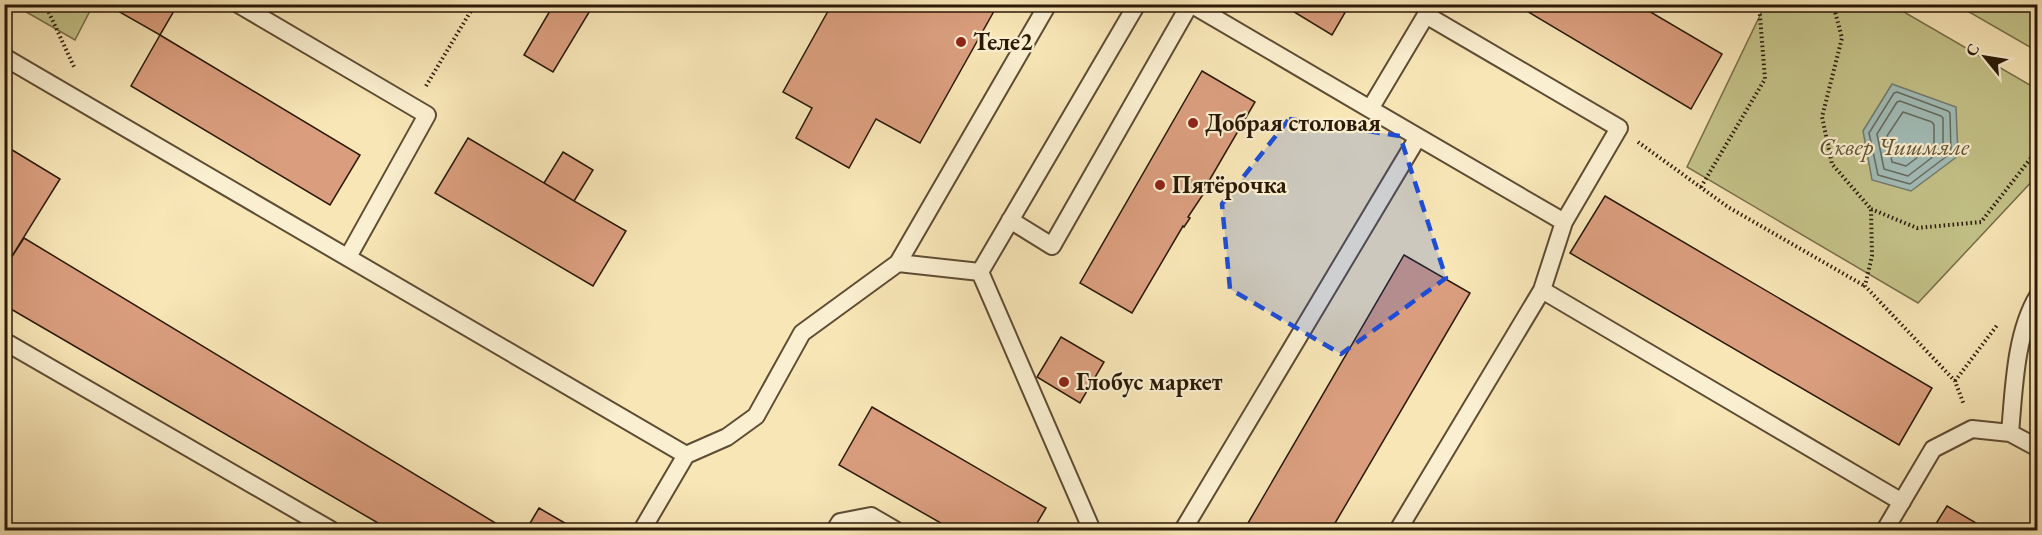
<svg xmlns="http://www.w3.org/2000/svg" width="2042" height="535" font-family="'EB Garamond',serif">
	<style>
		.green { fill: #c4c389; stroke: #776e48; stroke-width: 1.5 }
		.water { fill: #a2bdb8; stroke: #727b71; stroke-width: 1.5 }
		.lines { fill: none; stroke-linecap: round; stroke-linejoin: round }
		.shore { stroke: #666b60; stroke-width: 1.5 }
		.building { fill: #da9e7e; stroke: #2a1907; stroke-width: 1.5 }
		.lane-casing { stroke: #5e4c33; stroke-width: 20 }
		.path { stroke: #2a1907; stroke-width: 4; stroke-dasharray: 1.5 3; stroke-linecap: butt }
		.lane { stroke: #faefd0; stroke-width: 16 }
		.marked { fill: #1d4ed8; fill-opacity: 0.2; stroke: #1d4ed8; stroke-width: 4.5; stroke-dasharray: 12 8; stroke-linejoin: round }
		.poi-dot { fill: #8f2418; stroke: #faefd0; stroke-width: 2 }
		.labels { text-anchor: middle; stroke-width: 4.5; stroke-linejoin: round; paint-order: stroke }
		.poi-label { font-size: 24px; font-weight: bold; fill: #2a1907; stroke: #faefd0; text-anchor: start }
		.park-label { font-size: 24px; font-style: italic; fill: #605434; stroke: #faefd0 }
	</style>
	<rect width="100%" height="100%" fill="#f8e6b7"/>
	<filter id="stains"><feTurbulence type="fractalNoise" baseFrequency=".00333" numOctaves="4"/><feColorMatrix values="0 0 0 0 .2 0 0 0 0 .09 0 0 0 0 .02 0 0 0 .5 -.17"/></filter>
	<radialGradient id="worn" r=".72"><stop offset=".6" stop-color="#630" stop-opacity="0"/><stop offset="1" stop-color="#630" stop-opacity=".3"/></radialGradient>
	<path class="green" d="M14,5H93L75,40Z
		M1765,5H1892L2037,89V176L1918,303L1687,167Z
		M1957,5H2037V51Z"/>
	<path class="water" d="M1892,84L1956,107L1958,156L1911,191L1872,180L1863,131Z"/>
	<g class="lines">
		<path class="shore" d="M1897,92L1948,111L1950,113L1951,153L1910,184L1878,175L1869,133L1894,93Z
			M1900,101L1941,116L1943,118V149L1908,176L1884,169L1877,134L1897,102Z
			M1903,112L1932,122L1934,125V145L1906,166L1892,162L1887,136Z"/>
	</g>
	<path class="building" d="M110,4H178L160,35L109,6Z
		M554,4H594L553,72L524,55Z
		M832,4H998L920,143L876,119L849,168L796,138L812,108L783,92Z
		M1281,4H1350L1332,35Z
		M1515,4H1637L1722,54L1691,109Z
		M160,35L360,155L330,205L131,86Z
		M1202,71L1255,102L1206,186L1208,187L1188,217L1190,218L1184,227L1183,226L1132,313L1080,283Z
		M468,138L544,183L563,152L593,170L574,201L626,231L593,286L435,193Z
		M4,145L60,179L4,269Z
		M563,152L593,170L574,201L544,183Z
		M1605,196L1932,388L1899,445L1570,253Z
		M24,238L507,530H390L4,305V269Z
		M1404,255L1470,293L1331,530H1244Z
		M1061,337L1104,362L1080,403L1037,377Z
		M872,407L1046,508L1033,530H953L839,465Z
		M1947,506L1988,530H1932Z
		M539,508L577,530H526Z"/>
	<g class="lines">
		<g class="lane-casing">
			<path id="lane" d="M238,4L427,115L348,257
				M1191,4L1370,109
				M4,57L686,455L642,530
				M1418,137L1370,109L1426,15L1619,128L1564,222
				M1010,220L1052,246L1190,4
				M898,263L1048,4
				M1542,290L1902,502
				M4,352L9,344L331,530
				M2010,433C2014,389 2015,334 2038,296
				M686,455L727,437L756,416L802,333L898,263L980,272
				M835,530L840,522L871,516L895,530
				M1089,530L1091,528L980,272L1137,4
				M1183,530L1418,137L1564,222L1542,290L1398,530
				M1885,530L1933,449L1972,429L2010,433L2038,448"/>
		</g>
		<path class="path" d="M45,4L75,69
			M1833,4L1842,38L1822,117L1832,164L1871,209L1872,256L1865,286L1955,381L1964,405
			M426,86L475,4
			M1638,142L1728,207L1865,286
			M1701,187L1765,79L1759,4
			M1871,209L1917,228L1981,222L2038,149
			M2032,272L2038,264
			M1955,381L1998,324"/>
		<use href="#lane" class="lane"/>
	</g>
	<path class="marked" d="M1289,119L1400,136L1446,278L1341,354L1230,289L1222,204Z"/>
	<g class="poi-dot">
		<circle cx="961" cy="42" r="6"/>
		<circle cx="1193" cy="123" r="6"/>
		<circle cx="1160" cy="185" r="6"/>
		<circle cx="1064" cy="382" r="6"/>
	</g>
	<g class="labels">
		<g class="poi-label">
			<text x="973" y="50">Теле2</text>
			<text x="1205" y="131">Добрая столовая</text>
			<text x="1172" y="193">Пятёрочка</text>
			<text x="1076" y="390">Глобус маркет</text>
		</g>
		<g class="park-label">
			<text x="1894" y="155">Сквер Чишмяле</text>
		</g>
	</g>
	<rect width="2042" height="535" fill="none" stroke="#f8e6b7" stroke-width="24"/>
	<rect x="6" y="6" width="2030" height="523" fill="none" stroke="#2a1907" stroke-width="3"/>
	<rect x="12" y="12" width="2018" height="511" fill="none" stroke="#2a1907" stroke-width="1.5"/>
	<g transform="translate(1985 57) rotate(300)" stroke="#faefd0" stroke-width="4.5" paint-order="stroke">
	<path d="M0-4.5L10 22L0 15L-10 22Z" fill="#2a1907"/>
	<text y="-9" font-size="16" font-weight="bold" text-anchor="middle" fill="#2a1907">С</text>
	</g>
	<rect width="100%" height="100%" filter="url(#stains)"/>
	<rect width="100%" height="100%" fill="url(#worn)"/>
</svg>
